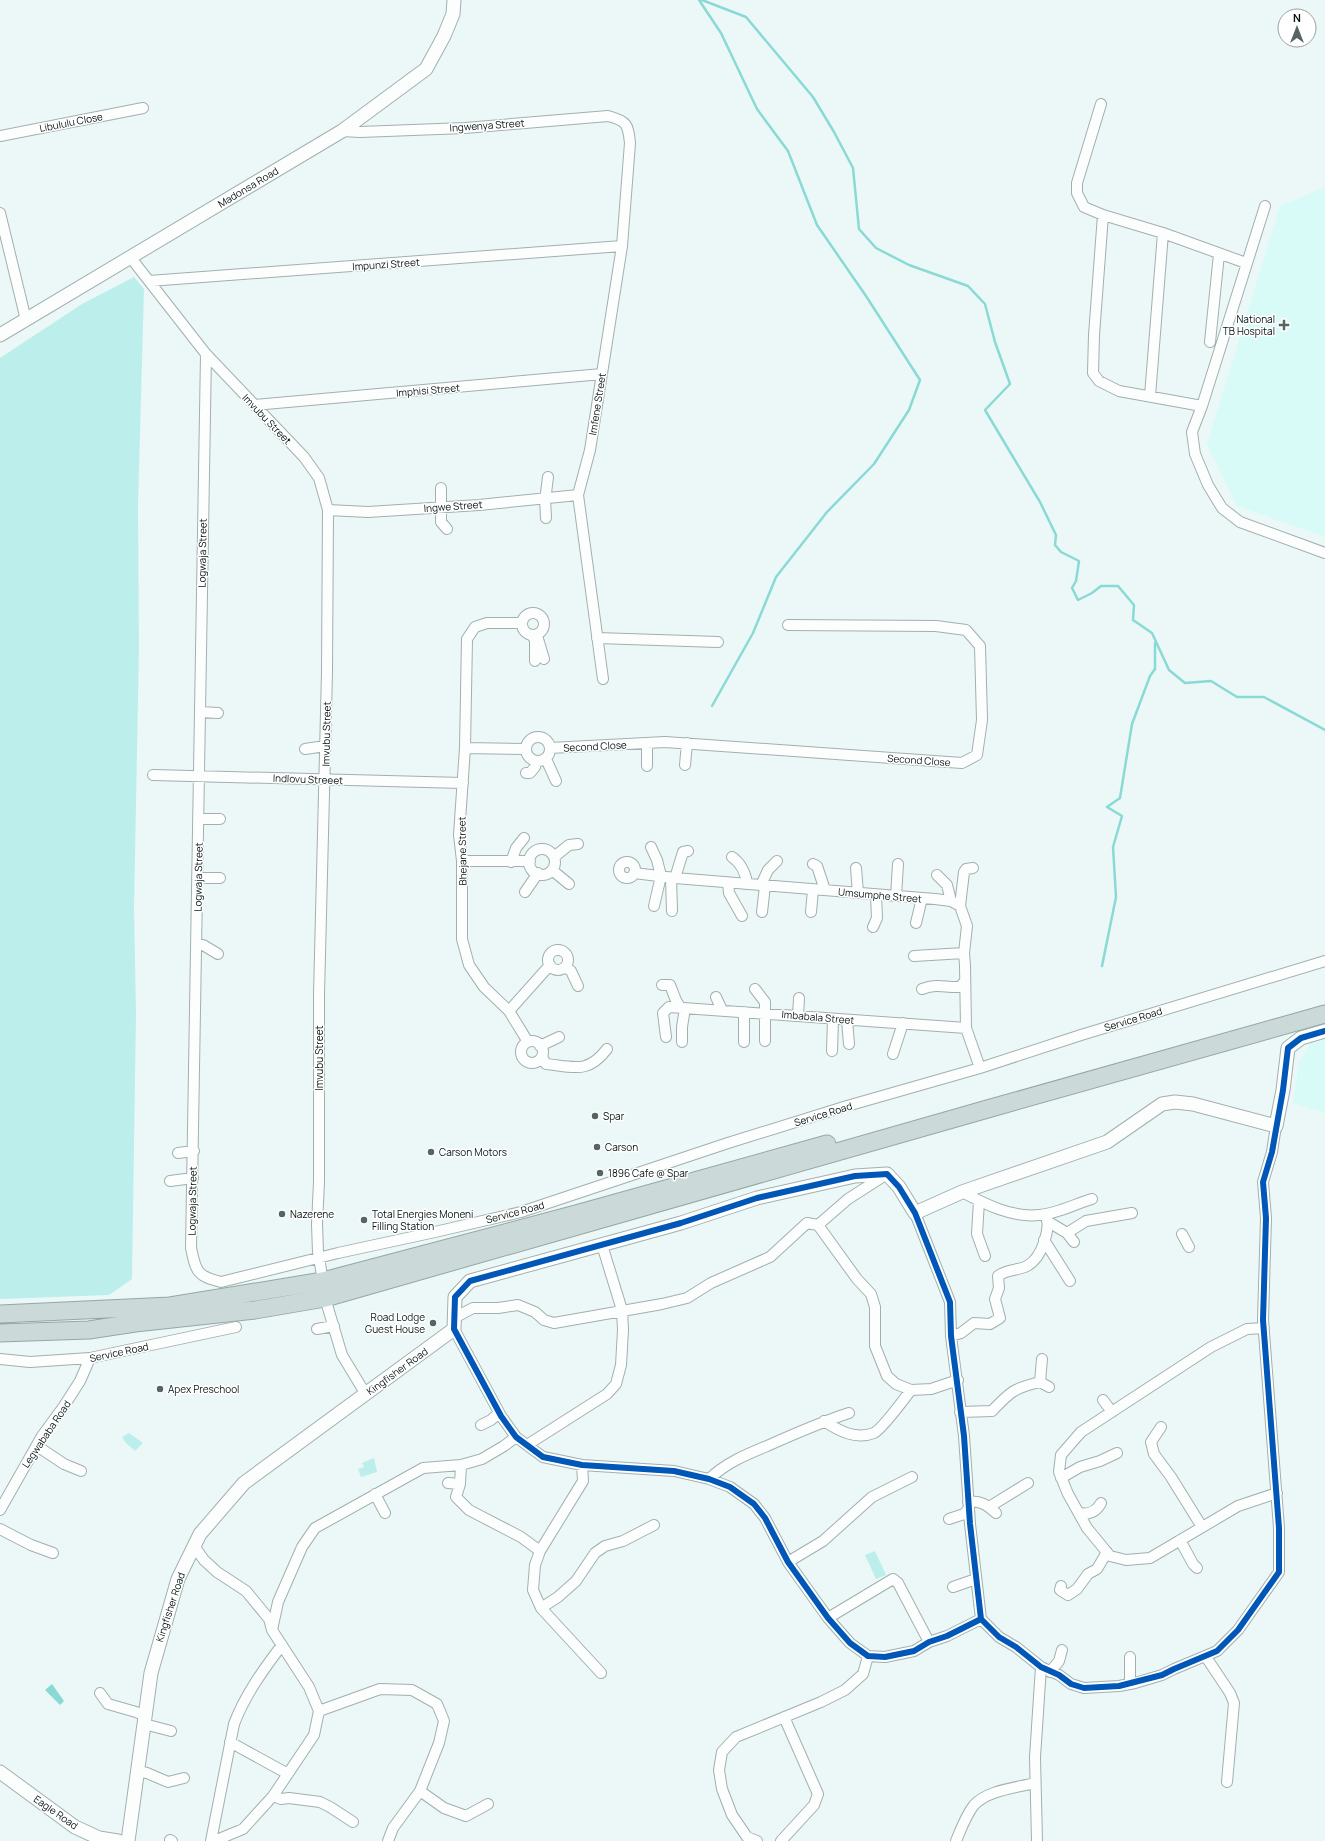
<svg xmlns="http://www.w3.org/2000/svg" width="1325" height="1841" font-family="Manrope,sans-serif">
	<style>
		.built { fill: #d9fbf8 }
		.green { fill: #bceeeb }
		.water { fill: #89dad5 }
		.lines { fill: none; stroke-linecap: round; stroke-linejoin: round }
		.stream { stroke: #89dad5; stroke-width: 2.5 }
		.street-casing { stroke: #a3afae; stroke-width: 12 }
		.secondary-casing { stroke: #a3afae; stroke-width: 15 }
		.highway-casing { stroke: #93a8a6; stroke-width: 19 }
		.street { stroke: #fcfefe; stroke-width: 10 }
		.secondary { stroke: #fcfefe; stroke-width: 13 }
		.highway { stroke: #cbd9d8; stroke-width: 17 }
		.cycleway-casing { stroke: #fff; stroke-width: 8 }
		.cycleway { stroke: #0057b8; stroke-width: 6 }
		.poi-dot { fill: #566463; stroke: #fff; stroke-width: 1.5 }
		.labels { text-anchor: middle; stroke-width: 3; stroke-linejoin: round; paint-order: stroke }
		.street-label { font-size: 10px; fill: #061413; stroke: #fff }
		.poi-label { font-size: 10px; fill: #061413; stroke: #fff; text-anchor: start }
	</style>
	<rect width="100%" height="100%" fill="#ecf8f7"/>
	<path class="built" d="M1325,187V537L1237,506L1207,444L1280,206Z
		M1325,1031V1113L1293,1103L1299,1063L1316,1033Z"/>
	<path class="green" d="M134,277L144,289L138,505L139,647L134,908L136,1013L132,1279L109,1295L0,1299V358L82,304Z
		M129,1433L143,1443L135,1451L126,1443L122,1437Z
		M374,1458L377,1472L361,1477L358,1469L364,1467L362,1463Z
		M875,1551L886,1575L876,1579L865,1555Z"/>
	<path class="water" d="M52,1684L64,1701L60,1705L45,1690Z"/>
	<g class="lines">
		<path class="stream" d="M699,0L721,33L757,109L788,151L817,225L866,296L920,380L909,410L874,464L827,512L776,577L753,633L712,706
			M702,0L746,17L813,97L834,132L853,168L859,229L876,248L909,265L968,286L985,304L995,342L1010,384L985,410L1040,502L1056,535L1055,545L1061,552L1079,561L1076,581L1072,588L1078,600L1092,593L1101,586H1118L1134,605L1133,620L1152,633L1169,670L1185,683L1211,681L1237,697H1264L1325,730
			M1102,966L1116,897L1113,847L1122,816L1107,807L1120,798L1132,724L1150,676L1155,669V643"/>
		<g class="street-casing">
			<path id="street" d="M1101,104L1077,183V193L1084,207L1103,215L1163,233L1246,263
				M342,131L360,132L465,128L608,116C627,121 628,124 630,143L622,246L590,450L578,495L603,679
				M0,136L143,108
				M1265,206L1202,406L1192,432L1195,454L1208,485L1222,508L1240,522L1325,553
				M0,213L26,320
				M1103,215L1094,335L1093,373L1099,381L1119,391L1202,406
				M131,258L206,354L304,457L319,478L328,510L327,672L319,995V1182L317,1224L318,1252L323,1281
				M149,281L622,246
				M1210,342L1219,254
				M206,354L191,1248C196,1272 197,1276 221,1282L338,1253L435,1232L521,1212L728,1143L847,1106L980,1068L1081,1035L1325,961
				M1150,396L1163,233
				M254,405L602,374
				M441,488V522L447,529
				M545,498L546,518
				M548,498L546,493L548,477
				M328,510L368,512L479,505L578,495
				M522 624a11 11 0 1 1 22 0a11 11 0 1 1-22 0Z
				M521,623H487L475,627L467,639L465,748L459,835L462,861V939L469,965L484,987L509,1011L528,1042
				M532,636L535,639V661
				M597,638L718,642
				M538,639L544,659
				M201,712L218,713
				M526 749a12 12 0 1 1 24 0a12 12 0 1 1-24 0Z
				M465,748L526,749
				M550,748L665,742L962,763L977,755L982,720L980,646L966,630L936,626L788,625
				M305,749L325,746
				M546,759L556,781
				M685,765L687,743
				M647,766V743
				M526,773H530L535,767L536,761
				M153,775L463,783
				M199,819H220
				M651,847L657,860L661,876L654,906
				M529 862a13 13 0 1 1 26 0a13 13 0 1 1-26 0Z
				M554,857L569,845L578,844
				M732,857C741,863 746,874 747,884
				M462,861H530
				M511,862L516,848L524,838
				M619 870a8 8 0 1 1 16 0a8 8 0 1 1-16 0Z
				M813,864L817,866L825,890
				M856,868L858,893
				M552,870L569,884
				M634,873L675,878L935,899L951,901L960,906L967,926L964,953L965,965L966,1028L980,1068
				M937,875L947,885L951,901
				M197,878H220
				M671,878L672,911
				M675,878L683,852L688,851
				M728,883L729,893L742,916
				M761,885L768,870L777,861
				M525,892L538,873
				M896,896L898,864
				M960,906L964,872L966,869L973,868
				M762,912L765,886
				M811,912L813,890
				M916,923L922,898
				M873,927L877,918L876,895
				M196,945H203L218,954
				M548 960a10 10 0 1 1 20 0a10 10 0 1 1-20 0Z
				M914,956L964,953
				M565,967L571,971L578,986
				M662,985H670C674,994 674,999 680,1007
				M755,989L765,1002V1041
				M922,989C939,983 945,988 960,987L964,982
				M716,997L722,1010
				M509,1011L550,965
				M798,1016L799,998
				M847,1020L849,1044
				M666,1037L663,1013L669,1007L966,1028
				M521 1052a11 11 0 1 1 22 0a11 11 0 1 1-22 0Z
				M682,1042V1027L685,1008
				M744,1042V1012
				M540,1046L559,1037
				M832,1051L833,1019
				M893,1054L903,1023
				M542,1057L546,1064C574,1067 588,1074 607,1049
				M178,1153L194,1151
				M170,1181L193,1178
				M962,1192C985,1204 1012,1218 1039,1215C1056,1214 1075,1204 1092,1199
				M979,1201L977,1234L985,1256
				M915,1213L950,1302L951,1336L964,1436L970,1524L981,1619L999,1637L1016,1647L1041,1667L1059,1675L1071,1684L1084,1688L1119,1686L1135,1683L1162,1675L1174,1669L1217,1651L1238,1630L1279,1572V1528L1263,1320L1266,1218L1263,1182L1272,1152L1276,1126
				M1047,1221L1067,1233L1074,1242
				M818,1225L857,1279L871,1294L875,1307V1346L887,1376L896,1384L911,1390L931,1389L958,1380
				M1067,1233L1086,1221L1132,1213
				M1182,1234L1189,1247
				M1044,1240L1070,1281
				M325,1298L342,1355L365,1393
				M454,1318L473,1308H498L518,1305L535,1312L544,1320L554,1323L662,1304L687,1298L711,1283L770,1257L807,1223L818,1225L848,1199L887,1174
				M1264,1328L1247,1329L1211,1347L1081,1432L1061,1455L1059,1472L1068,1494L1087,1528L1110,1556L1126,1560L1150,1558L1238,1506L1277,1493
				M317,1329L334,1326
				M454,1329L501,1416L516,1437L543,1457L582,1465L674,1471L709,1479L730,1487L754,1504L765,1518L788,1562L828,1618L850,1643L868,1656L885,1657L914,1651L929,1642L947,1636L981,1619
				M951,1336L961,1333L974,1323L990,1324L1000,1318L995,1299L999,1288L998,1276C1007,1269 1017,1271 1027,1266C1042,1258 1051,1229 1046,1214
				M0,1359L30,1362L90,1358L236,1327
				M1040,1382L1049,1387
				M1103,1400L1112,1412
				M960,1412L992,1411C1010,1392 1014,1388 1040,1382L1042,1359
				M824,1421C839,1431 856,1440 874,1433C882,1429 905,1398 911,1390
				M481,1425L491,1420L499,1413
				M1161,1427L1151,1442L1154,1454L1171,1477L1202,1527
				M527,1445L607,1394L616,1384L621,1365L623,1330L622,1310L602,1245
				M37,1446L64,1464L81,1471
				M461,1465L460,1484L456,1497L469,1510L521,1537L540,1551
				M582,1465L583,1481L540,1551L535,1565L533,1590L541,1608L601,1673
				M1061,1478L1080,1467L1100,1461L1117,1453
				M709,1479C726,1463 745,1455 767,1446C794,1434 821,1422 849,1413
				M448,1483L460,1484
				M375,1494L385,1513
				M968,1502C980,1500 987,1505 996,1513
				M989,1507L1028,1483
				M0,1510L42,1436L64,1406L80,1381L90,1358
				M1079,1513C1089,1515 1096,1512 1101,1503
				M949,1519L964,1514L969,1508
				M0,1529L31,1545L53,1553
				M1180,1540L1193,1564L1197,1568
				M194,1546L204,1560L217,1572L246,1591L269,1619L272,1630
				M788,1562L823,1541L872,1497L912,1477
				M1061,1586L1060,1590L1068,1595L1077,1589L1088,1574L1097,1569L1107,1552
				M953,1587L976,1579
				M541,1608L558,1597L576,1581L595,1553L605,1546L623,1541L654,1525
				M828,1618L893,1579L898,1583L929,1642
				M1130,1657V1684
				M1206,1657L1230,1693L1234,1703L1227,1782
				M1050,1672L1059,1661L1062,1650
				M100,1693L108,1704L136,1712L145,1716
				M319,1711L380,1689L412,1690L437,1704L444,1721L439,1743L420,1791L393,1828L388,1841
				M144,1724L171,1731
				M230,1742L288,1774
				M137,1771L147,1773L168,1782L184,1778
				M420,1791L444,1808L466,1816L488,1804
				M273,1796L281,1799L289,1798L320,1802L330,1807L353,1822
				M170,1840L172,1841
				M211,1841L234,1724C245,1695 263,1670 282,1645
				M214,1841L243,1829L273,1796L314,1735L319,1711L309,1687L272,1630L278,1602L302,1547L315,1528L423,1468L461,1465L482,1459L504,1446L516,1437
				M757,1841L747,1837L732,1815L722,1789L719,1770L722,1752L736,1737L821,1702L845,1690L863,1674L868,1656
				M781,1841L814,1805L818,1794L784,1717
				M956,1841C961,1829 966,1815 974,1805C988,1790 1016,1788 1035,1783
				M1037,1841L1035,1757L1041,1667"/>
		</g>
		<g class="secondary-casing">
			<path id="secondary" d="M0,335L342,131L426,69L444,36L453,14L454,0
				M0,1772L75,1827L99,1838L118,1841
				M128,1841L151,1673L178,1579L200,1534L244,1483L454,1329L455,1297L470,1281L681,1223L757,1198L855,1176L887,1174L899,1187L915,1213L962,1192L1107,1142L1162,1104L1175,1102L1193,1104L1276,1126L1283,1090L1288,1048L1301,1038L1325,1031"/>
		</g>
		<g class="highway-casing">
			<path id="highway" d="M0,1314L170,1306L323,1281L576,1214L827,1144
				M0,1333L89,1330L135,1323L255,1310L325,1298L991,1108L1325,1014"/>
		</g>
		<use href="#street" class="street"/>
		<use href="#secondary" class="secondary"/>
		<use href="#highway" class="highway"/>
		<g class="cycleway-casing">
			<path id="cycleway" d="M981,1619L947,1636L929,1642L914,1651L885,1657L868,1656L850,1643L828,1618L788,1562L765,1518L754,1504L730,1487L709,1479L674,1471L582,1465L543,1457L516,1437L501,1416L454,1329L455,1297L470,1281L681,1223L757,1198L855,1176L887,1174L899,1187L915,1213L950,1302L951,1336L964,1436L970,1524L981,1619L999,1637L1016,1647L1041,1667L1059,1675L1071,1684L1084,1688L1119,1686L1162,1675L1174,1669L1217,1651L1238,1630L1279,1572V1528L1263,1320L1266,1218L1263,1182L1272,1152L1283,1090L1288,1048L1301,1038L1325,1031"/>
		</g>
		<use href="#cycleway" class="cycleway"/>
	</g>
	<g class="poi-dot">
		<path d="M1282 319h4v4h4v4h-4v4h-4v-4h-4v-4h4z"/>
		<circle cx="595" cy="1116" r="4"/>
		<circle cx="597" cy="1147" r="4"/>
		<circle cx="431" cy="1152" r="4"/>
		<circle cx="600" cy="1173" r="4"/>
		<circle cx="282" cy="1214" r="4"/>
		<circle cx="364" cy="1220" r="4"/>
		<circle cx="433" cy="1323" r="4"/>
		<circle cx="160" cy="1389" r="4"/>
	</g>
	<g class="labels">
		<g class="street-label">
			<text transform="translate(71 122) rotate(-11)" y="4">Libululu Close</text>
			<text transform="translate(487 125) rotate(-4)" y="4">Ingwenya Street</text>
			<text transform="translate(248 187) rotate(-31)" y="4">Madonsa Road</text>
			<text transform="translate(386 264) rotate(-4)" y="4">Impunzi Street</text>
			<text transform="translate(428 390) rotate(-5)" y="4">Imphisi Street</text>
			<text transform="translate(597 404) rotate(-81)" y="4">Imfene Street</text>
			<text transform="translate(267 419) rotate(46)" y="4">Imvubu Street</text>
			<text transform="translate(453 506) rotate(-4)" y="4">Ingwe Street</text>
			<text transform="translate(202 553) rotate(-89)" y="4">Logwaja Street</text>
			<text transform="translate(326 734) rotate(-89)" y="4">Imvubu Street</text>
			<text transform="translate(595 746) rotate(-3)" y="4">Second Close</text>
			<text transform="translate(919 760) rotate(4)" y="4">Second Close</text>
			<text transform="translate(308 779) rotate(2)" y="4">Indlovu Streeet</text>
			<text transform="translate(462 851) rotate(-91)" y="4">Bhejane Street</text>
			<text transform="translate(198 877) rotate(-89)" y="4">Logwaja Street</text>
			<text transform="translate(880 895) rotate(5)" y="4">Umsumphe Street</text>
			<text transform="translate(818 1017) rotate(5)" y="4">Imbabala Street</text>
			<text transform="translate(1133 1019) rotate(-17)" y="4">Service Road</text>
			<text transform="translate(319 1058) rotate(-90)" y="4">Imvubu Street</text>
			<text transform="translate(823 1114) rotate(-17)" y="4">Service Road</text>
			<text transform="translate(192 1201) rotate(-89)" y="4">Logwaja Street</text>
			<text transform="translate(515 1212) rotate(-15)" y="4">Service Road</text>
			<text transform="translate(119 1352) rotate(-12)" y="4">Service Road</text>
			<text transform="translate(397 1371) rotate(-36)" y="4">Kingfisher Road</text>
			<text transform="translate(46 1434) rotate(-56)" y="4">Legwababa Road</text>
			<text transform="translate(170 1607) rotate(-72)" y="4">Kingfisher Road</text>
			<text transform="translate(56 1812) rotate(35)" y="4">Eagle Road</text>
		</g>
		<g class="poi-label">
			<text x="1275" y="323" text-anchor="end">National<tspan x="1275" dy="12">TB Hospital</tspan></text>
			<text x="603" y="1120">Spar</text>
			<text x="605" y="1151">Carson</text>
			<text x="439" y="1156">Carson Motors</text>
			<text x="608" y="1177">1896 Cafe @ Spar</text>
			<text x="290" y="1218">Nazerene</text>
			<text x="372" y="1218">Total Energies Moneni<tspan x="372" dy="12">Filling Station</tspan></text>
			<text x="425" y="1321" text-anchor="end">Road Lodge<tspan x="425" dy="12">Guest House</tspan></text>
			<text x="168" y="1393">Apex Preschool</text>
		</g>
	</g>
	<g transform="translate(1297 28)"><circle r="19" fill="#ffffff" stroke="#9ba1a1"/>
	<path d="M0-3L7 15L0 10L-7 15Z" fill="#566463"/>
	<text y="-6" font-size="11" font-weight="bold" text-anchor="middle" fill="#061413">N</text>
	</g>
</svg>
